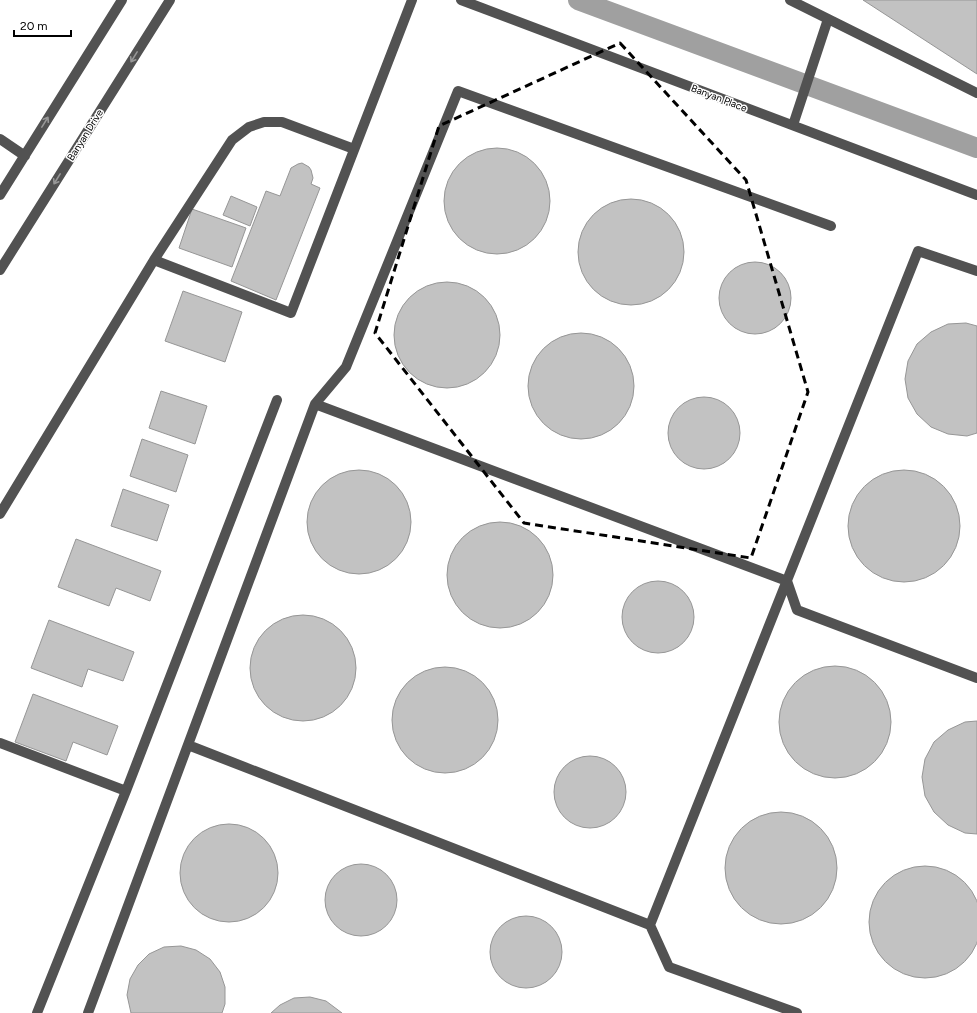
<svg xmlns="http://www.w3.org/2000/svg" width="977" height="1013" font-family="Figtree,sans-serif">
  <style>
    .lines { fill: none; stroke-linecap: round; stroke-linejoin: round }
    .canal { stroke: #a0a0a0; stroke-width: 20 }
    .building { fill: #c2c2c2; stroke: #969696 }
    .minor { stroke: #525252; stroke-width: 10 }
    .oneway { stroke: #979797 }
    .marked { fill: none; stroke: #000; stroke-width: 3; stroke-dasharray: 8 5; stroke-linejoin: round }
    .labels { text-anchor: middle; dominant-baseline: central; stroke-width: 3; stroke-linejoin: round; paint-order: stroke }
    .street-label { font-size: 10px; fill: #000; stroke: #fff }
  </style>
  <rect width="100%" height="100%" fill="#fff"/>
  <g class="lines">
    <path class="canal" d="M578,0L977,148"/>
  </g>
  <path class="building" d="M863,0H977V74Z
    M444 201a53 53 0 1 1 106 0a53 53 0 1 1-106 0Z
    M302,163L309,167L311,170L313,178L311,184L320,188L276,300L231,281L266,191L280,196L291,168L298,164Z
    M231,196L257,207L250,226L223,215Z
    M578 252a53 53 0 1 1 106 0a53 53 0 1 1-106 0Z
    M192,209L246,228L232,267L179,248Z
    M719 298a36 36 0 1 1 72 0a36 36 0 1 1-72 0Z
    M394 335a53 53 0 1 1 106 0a53 53 0 1 1-106 0Z
    M183,291L242,312L225,362L165,341Z
    M966,323L977,326V433L967,436L948,434L931,427L917,414L908,398L905,379L908,361L917,344L931,332L948,324Z
    M528 386a53 53 0 1 1 106 0a53 53 0 1 1-106 0Z
    M161,391L207,406L195,444L149,428Z
    M668 433a36 36 0 1 1 72 0a36 36 0 1 1-72 0Z
    M142,439L188,455L176,492L130,476Z
    M307 522a52 52 0 1 1 104 0a52 52 0 1 1-104 0Z
    M848 526a56 56 0 1 1 112 0a56 56 0 1 1-112 0Z
    M123,489L169,505L157,541L111,526Z
    M447 575a53 53 0 1 1 106 0a53 53 0 1 1-106 0Z
    M76,539L161,571L150,601L116,588L109,606L58,587Z
    M622 617a36 36 0 1 1 72 0a36 36 0 1 1-72 0Z
    M250 668a53 53 0 1 1 106 0a53 53 0 1 1-106 0Z
    M49,620L134,652L123,681L88,669L82,687L31,668Z
    M779 722a56 56 0 1 1 112 0a56 56 0 1 1-112 0Z
    M392 720a53 53 0 1 1 106 0a53 53 0 1 1-106 0Z
    M33,694L118,726L107,755L73,742L66,761L15,742Z
    M977,721V834L965,833L948,825L934,812L925,796L922,777L925,759L934,742L948,730L965,722Z
    M554 792a36 36 0 1 1 72 0a36 36 0 1 1-72 0Z
    M725 868a56 56 0 1 1 112 0a56 56 0 1 1-112 0Z
    M180 873a49 49 0 1 1 98 0a49 49 0 1 1-98 0Z
    M325 900a36 36 0 1 1 72 0a36 36 0 1 1-72 0Z
    M869 922a56 56 0 1 1 112 0a56 56 0 1 1-112 0Z
    M490 952a36 36 0 1 1 72 0a36 36 0 1 1-72 0Z
    M181,946L196,950L210,959L220,972L225,987V1004L222,1013H131L127,995L130,979L138,965L149,954L164,947Z
    M310,997L326,1001L342,1013H271L280,1005L294,998Z"/>
  <g class="lines">
    <path class="minor" d="M461,0L977,195
      M790,0L977,93
      M793,125L828,19
      M0,139L25,156
      M0,195L122,0
      M154,260L291,313L412,0
      M0,270L170,0
      M315,404L787,581
      M0,514L154,260L232,140L249,127L264,122H282L354,149
      M787,581L797,610L977,678
      M0,743L126,791
      M188,745L650,925L669,967L797,1013
      M650,925L918,251L977,271
      M37,1013L126,791L277,400
      M88,1013L315,404L346,367L458,91L831,226"/>
  </g>
  <defs><path id="oneway-shaft" d="M-6 0H5M1.5-3L5.5 0L1.5 3" fill="none" stroke-width="1.6" stroke-linecap="round" stroke-linejoin="round"/></defs>
  <g class="oneway">
    <use href="#oneway-shaft" transform="translate(134 57) rotate(122)"/>
    <use href="#oneway-shaft" transform="translate(45 122) rotate(-58)"/>
    <use href="#oneway-shaft" transform="translate(57 179) rotate(122)"/>
  </g>
  <path class="marked" d="M620,43L746,180L808,392L751,558L524,523L375,333L439,126Z"/>
  <g class="labels">
    <g class="street-label">
      <text transform="translate(719 98) rotate(21)">Banyan Place</text>
      <text transform="translate(85 135) rotate(-58)">Banyan Drive</text>
    </g>
  </g>
  <path d="M14 30v6h57v-6" fill="none" stroke="#000000" stroke-width="2"/>
  <text x="20" y="30" font-size="12" fill="#000000" stroke="#ffffff" stroke-width="3" paint-order="stroke">20 m</text>
</svg>
